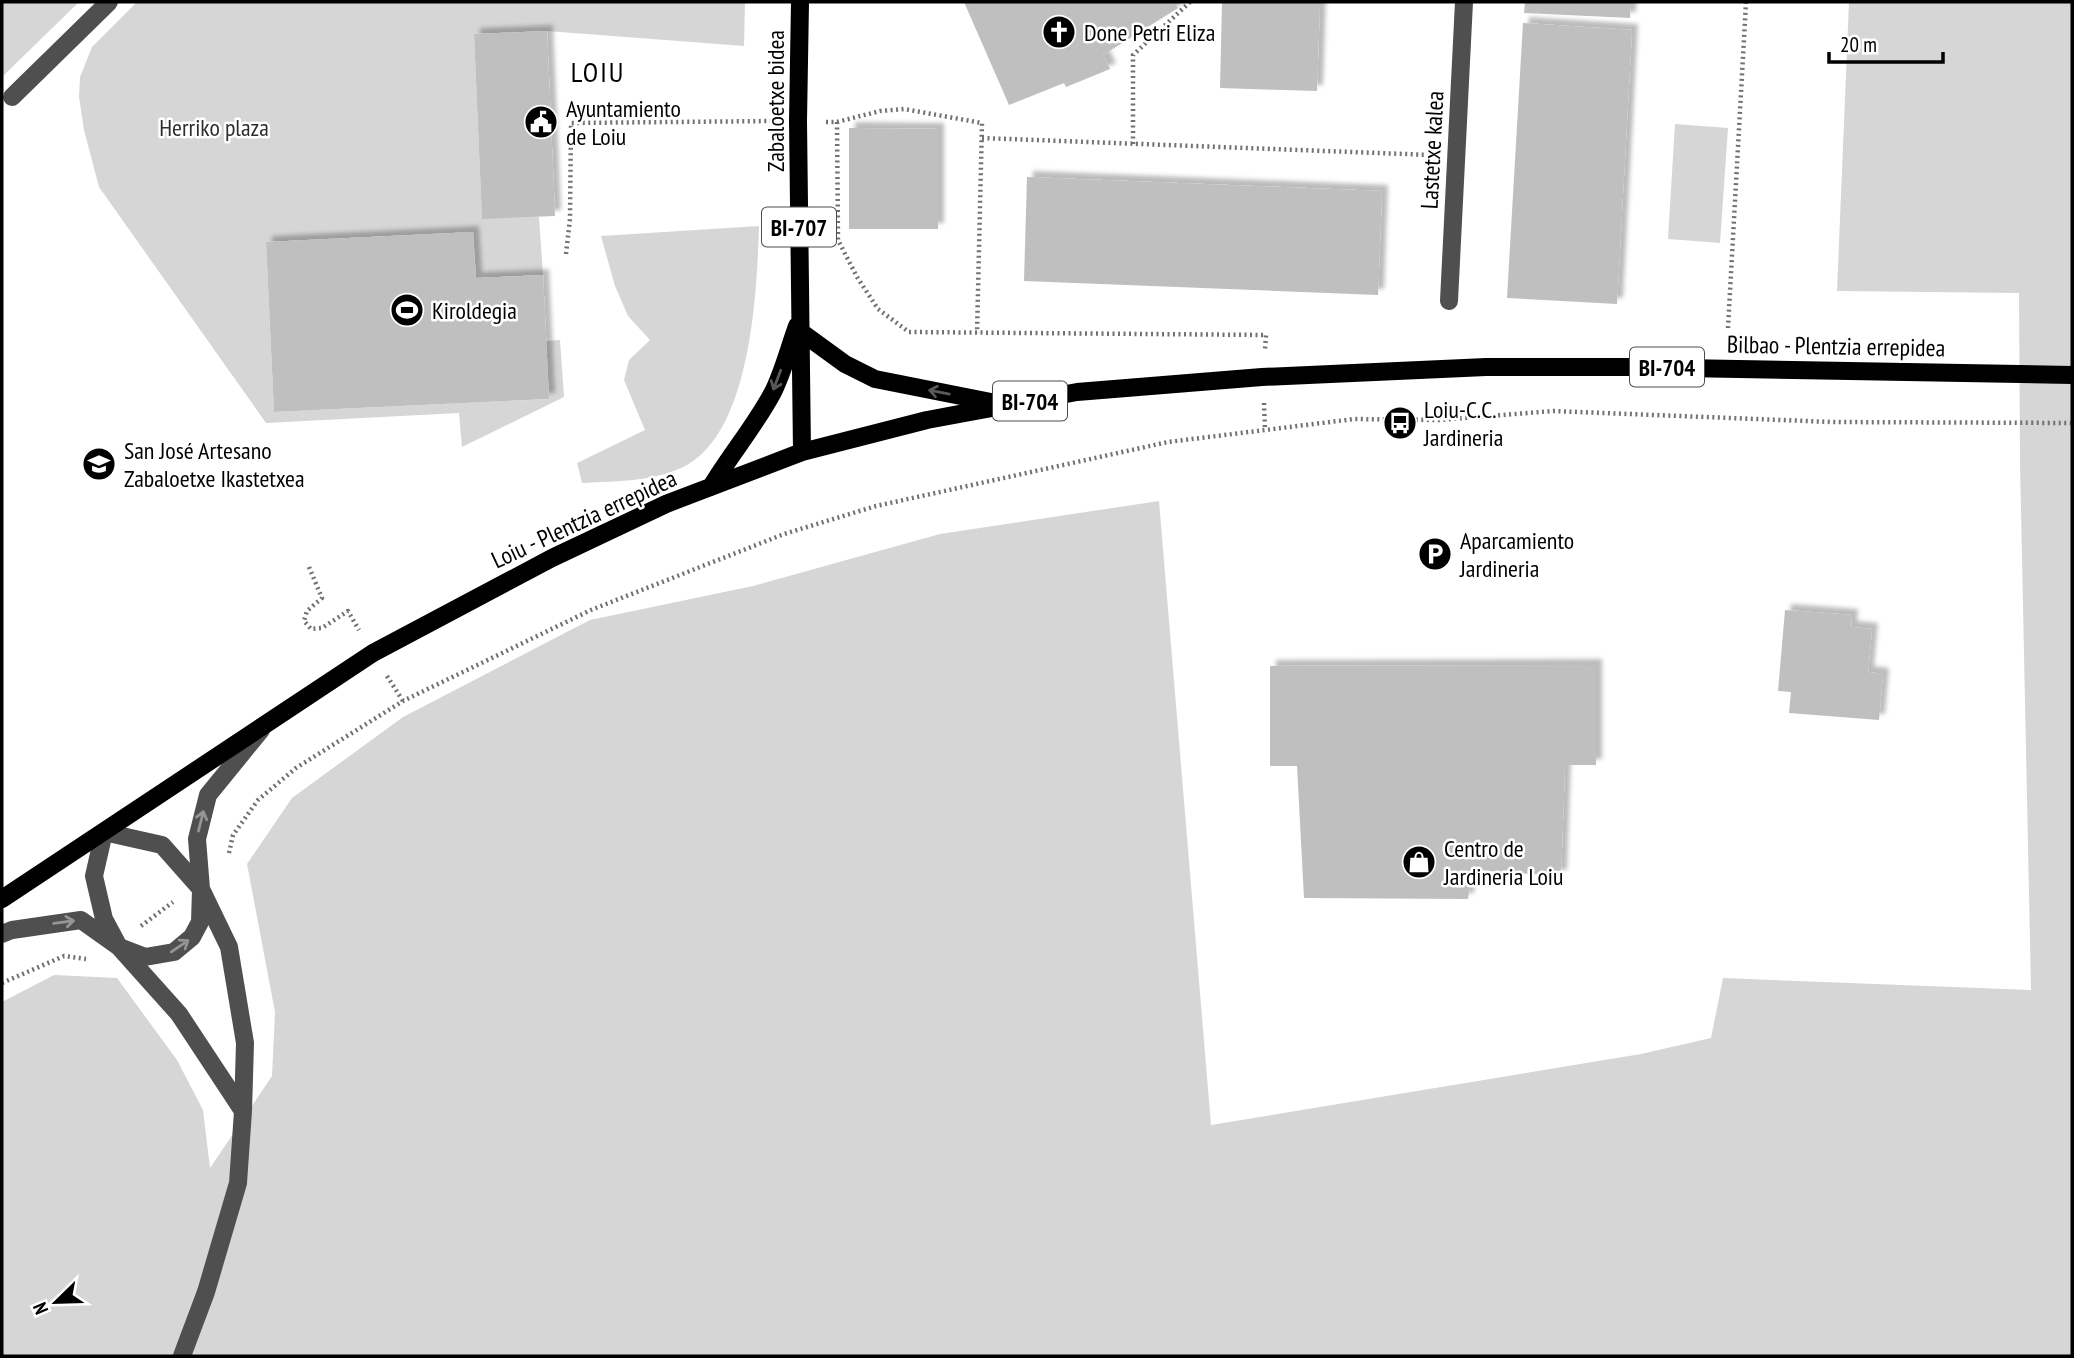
<svg xmlns="http://www.w3.org/2000/svg" width="2074" height="1358" font-family="'PT Sans Narrow',sans-serif">
  <style>
    .green { fill: #d6d6d6 }
    .building { fill: #bfbfbf; filter: url(#shadow) }
    .lines { fill: none; stroke-linecap: round; stroke-linejoin: round }
    .path { stroke: #717171; stroke-width: 4.5; stroke-dasharray: 2 3.5; stroke-linecap: butt }
    .minor { stroke: #4f4f4f; stroke-width: 18 }
    .major { stroke: #000; stroke-width: 18 }
    .oneway { stroke: #595959 }
    .oneway2 { stroke: #959595 }
    .labels { text-anchor: middle; dominant-baseline: central; stroke-width: 5; stroke-linejoin: round; paint-order: stroke }
    .shield { fill: #fff; stroke: #4c4c4c; stroke-width: 2 }
    .shield-label { font-size: 23px; font-weight: bold; fill: #000 }
    .poi-label { font-size: 24px; fill: #000; stroke: #fff; text-anchor: start }
    .street-label { font-size: 24px; fill: #000; stroke: #fff }
    .park-label { font-size: 24px; fill: #2d2d2d; stroke: #fff }
    .quarter-label { font-size: 28px; letter-spacing: 2px; fill: #000; stroke: #fff }
  </style>
  <defs>
    <filter id="shadow"><feDropShadow dx="6" dy="-6" stdDeviation="2" flood-color="#0004"/></filter>
  </defs>
  <rect width="100%" height="100%" fill="#fff"/>
  <path class="green" d="M2,2H79L2,77Z
    M137,2H745L744,46L547,31L474,34L482,218L539,217L543,275L476,278L473,232L266,242L274,412L549,399L546,341L560,340L564,397L462,447L459,413L266,423L99,187L84,130L79,97L80,77L92,47Z
    M1849,2H2072V1356H2V1002L54,975L117,978L177,1060L203,1110L210,1168L272,1076L275,1012L247,864L292,798L403,717L590,620L753,586L940,534L1159,501L1211,1125L1641,1054L1711,1038L1723,978L2031,990L2020,462L2019,293L1837,291Z
    M1675,124L1728,128L1720,243L1668,239Z
    M759,226C757,292 751,435 683,467C651,482 617,481 582,483L577,463L645,430L624,380L629,360L650,340L628,316L615,286L601,236Z"/>
  <path class="building" d="M964,2H1174L1178,8L1103,55L1110,69L1066,87L1064,83L1009,105Z
    M1222,2H1320L1317,91L1220,88Z
    M1525,2H1631L1630,18L1524,13Z
    M1523,23L1632,30L1617,304L1507,298Z
    M547,31L555,216L482,219L474,34Z
    M849,128L938,129V229H849Z
    M1027,177L1382,191L1378,295L1024,281Z
    M473,232L476,278L543,275L549,399L274,412L266,242Z
    M1785,610L1852,615L1851,627L1872,629L1868,672L1883,674L1879,720L1789,713L1791,692L1778,691Z
    M1596,665V765H1565L1561,876L1472,870L1468,899L1304,898L1297,766H1270V666Z"/>
  <g class="lines">
    <path class="path" d="M826,122H837L838,240L857,277L878,309L909,332L1266,335L1265,349
      M837,122L880,111L904,109L982,123L977,333
      M982,138L1431,155
      M1133,144V55L1190,2
      M566,254L570,219L571,123L772,121
      M1728,328L1746,2
      M1264,403L1265,430
      M309,567L322,598L307,611L304,621L311,629L322,628L348,611L359,630
      M387,676L403,701
      M229,853L233,835L258,800L296,768L403,701L591,610L784,534L876,506L1168,442L1354,419L1439,420L1553,411L1832,422L2072,423
      M141,926L173,902
      M2,983L64,956L86,959"/>
    <path class="minor" d="M12,97L109,2
      M1449,301L1464,2
      M104,832L162,845L201,889L229,947L245,1043L243,1111L179,1014L119,947L104,919L94,876Z
      M2,934L12,930L81,920L119,947L145,957L174,952L192,937L200,922L201,889L197,839L208,795L261,730
      M182,1356L206,1292L238,1183L243,1111"/>
    <path class="major" d="M800,2L798,121L802,452
      M801,332L845,364L875,379L996,403
      M711,487C730,455 755,426 773,392C783,372 789,348 797,326
      M2,899L373,653L552,558L666,504L802,452L927,420L1077,392L1262,377L1486,367H1627L2072,375"/>
  </g>
  <defs><path id="oneway-shaft" d="M-6 0H5M1.5-3L5.5 0L1.5 3" fill="none" stroke-width="1.6" stroke-linecap="round" stroke-linejoin="round" transform="scale(1.75)"/></defs>
  <g class="oneway">
    <use href="#oneway-shaft" transform="translate(777 380) rotate(111)"/>
    <use href="#oneway-shaft" transform="translate(939 392) rotate(-169)"/>
  </g>
  <g class="oneway2">
    <use href="#oneway-shaft" transform="translate(201 821) rotate(-76)"/>
    <use href="#oneway-shaft" transform="translate(64 922) rotate(-8)"/>
    <use href="#oneway-shaft" transform="translate(180 946) rotate(-34)"/>
  </g>
  <defs>
    <symbol id="church-disc" viewBox="-11 -11 22 22"><circle r="9.5" fill="#000" stroke="#fff"/><path d="M-1.2-6h2.4v3.5h3.3v2.4h-3.3V6h-2.4V-.1h-3.3v-2.4h3.3Z" fill="#fff"/></symbol>
    <symbol id="civic-disc" viewBox="-11 -11 22 22"><circle r="9.5" fill="#000" stroke="#fff"/><path d="M-.6-6.5H3V-4.5H.6V-3L4-1V1h2V6H-6V1h2V-1L-.6-3ZM-1.2 2.5V6h2.4V2.5Z" fill="#fff"/></symbol>
    <symbol id="stadium-disc" viewBox="-11 -11 22 22"><circle r="9.5" fill="#000" stroke="#fff"/><path d="M0-5a6.5 5 0 1 0 0 10a6.5 5 0 1 0 0-10ZM-3.5-1.8h7v3.6h-7Z" fill="#fff"/></symbol>
    <symbol id="bus-disc" viewBox="-11 -11 22 22"><circle r="9.5" fill="#000" stroke="#fff"/><path d="M-5-6H5V4H4V6H2V4H-2V6H-4V4H-5ZM-3.5-4V0h7V-4ZM-3.5 1.2v1.5H-2V1.2ZM2 1.2v1.5H3.5V1.2Z" fill="#fff"/></symbol>
    <symbol id="school-disc" viewBox="-11 -11 22 22"><circle r="9.5" fill="#000" stroke="#fff"/><path d="M0-5L7-2L0 1L-7-2ZM-4 1L0 2.5L4 1V4Q0 6-4 4Z" fill="#fff"/></symbol>
    <symbol id="parking-disc" viewBox="-11 -11 22 22"><circle r="9.5" fill="#000" stroke="#fff"/><path d="M-3.5-5.5H1a3.5 3.5 0 0 1 0 7H-1V5.5H-3.5ZM-1-3.4V-.6H.8a1.4 1.4 0 0 0 0-2.8Z" fill="#fff"/></symbol>
    <symbol id="shop-disc" viewBox="-11 -11 22 22"><circle r="9.5" fill="#000" stroke="#fff"/><path d="M-5-2.5h2.3a2.7 3.5 0 0 1 5.4 0H5L5.5 6h-11ZM-1.5-2.5h3a1.5 2.3 0 0 0-3 0Z" fill="#fff"/></symbol>
  </defs>
  <g fill-rule="evenodd">
    <use href="#church-disc" x="1040" y="13" width="38" height="38"/>
    <use href="#civic-disc" x="522" y="103" width="38" height="38"/>
    <use href="#stadium-disc" x="388" y="291" width="38" height="38"/>
    <use href="#bus-disc" x="1381" y="404" width="38" height="38"/>
    <use href="#school-disc" x="80" y="445" width="38" height="38"/>
    <use href="#parking-disc" x="1416" y="535" width="38" height="38"/>
    <use href="#shop-disc" x="1400" y="843" width="38" height="38"/>
  </g>
  <g class="labels">
    <g class="shield">
      <rect x="762" y="207.5" width="74" height="39" rx="5"/>
      <rect x="1630" y="347.5" width="74" height="39" rx="5"/>
      <rect x="993" y="381.5" width="74" height="39" rx="5"/>
    </g>
    <g class="shield-label">
      <text x="799" y="227">BI-707</text>
      <text x="1667" y="367">BI-704</text>
      <text x="1030" y="401">BI-704</text>
    </g>
    <g class="poi-label">
      <text x="1084" y="32">Done Petri Eliza</text>
      <text x="566" y="108">Ayuntamiento<tspan x="566" dy="28">de Loiu</tspan></text>
      <text x="432" y="310">Kiroldegia</text>
      <text x="1424" y="409">Loiu-C.C.<tspan x="1424" dy="28">Jardineria</tspan></text>
      <text x="124" y="450">San José Artesano<tspan x="124" dy="28">Zabaloetxe Ikastetxea</tspan></text>
      <text x="1460" y="540">Aparcamiento<tspan x="1460" dy="28">Jardineria</tspan></text>
      <text x="1444" y="848">Centro de<tspan x="1444" dy="28">Jardineria Loiu</tspan></text>
    </g>
    <g class="street-label">
      <text transform="translate(775 101) rotate(-90)">Zabaloetxe bidea</text>
      <text transform="translate(1432 150) rotate(-87)">Lastetxe kalea</text>
      <text transform="translate(1836 346) rotate(1)">Bilbao - Plentzia errepidea</text>
      <text transform="translate(584 519) rotate(-25)">Loiu - Plentzia errepidea</text>
    </g>
    <g class="park-label">
      <text x="214" y="127">Herriko plaza</text>
    </g>
    <g class="quarter-label">
      <text x="598" y="71">LOIU</text>
    </g>
  </g>
  <rect width="2074" height="1358" fill="none" stroke="#000000" stroke-width="7"/>
  <g transform="translate(56 1302) rotate(247)" stroke="#ffffff" stroke-width="5" paint-order="stroke">
  <path d="M0-5L12 26L0 18L-12 26Z" fill="#000000"/>
  <text y="-10" font-size="19" font-weight="bold" text-anchor="middle" fill="#000000">N</text>
  </g>
  <path d="M1829 52v10h114v-10" fill="none" stroke="#000000" stroke-width="3.5"/>
  <text x="1840" y="52" font-size="21" fill="#000000" stroke="#ffffff" stroke-width="5" paint-order="stroke">20 m</text>
</svg>
